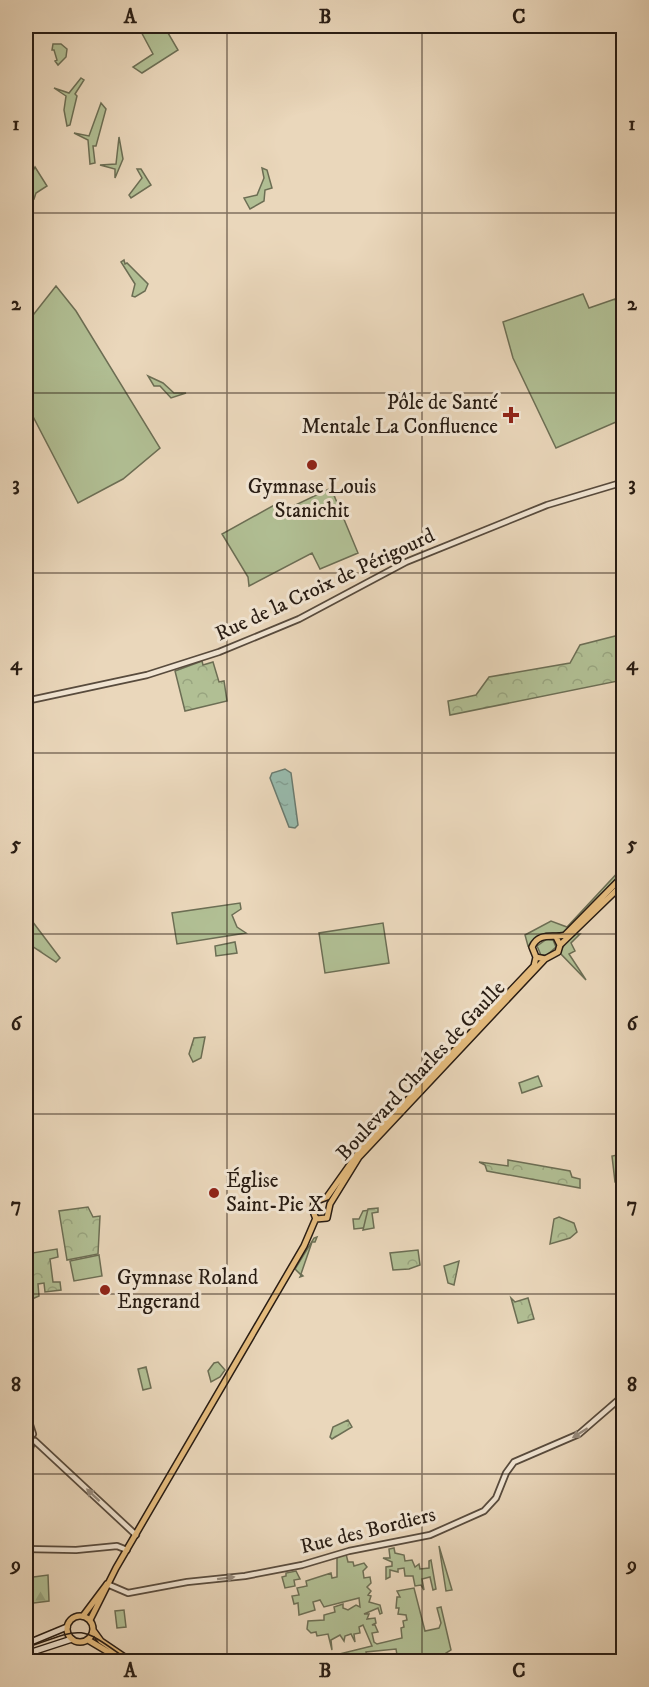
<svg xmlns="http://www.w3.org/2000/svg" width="649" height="1687" font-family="'IM FELL DW Pica',serif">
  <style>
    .green { fill: #b1bf94; stroke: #6c6e54; stroke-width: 1.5 }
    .forest { fill: url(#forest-firs); stroke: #6c6e54; stroke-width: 1.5 }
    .park { fill: url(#park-crowns); stroke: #6c6e54; stroke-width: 1.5 }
    .water { fill: url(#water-ripples); stroke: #6b7b6f; stroke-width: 1.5 }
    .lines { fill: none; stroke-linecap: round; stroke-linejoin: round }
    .tertiary-casing { stroke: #584b3d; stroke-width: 8 }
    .secondary-casing { stroke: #281c13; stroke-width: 8 }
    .primary-casing { stroke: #281c13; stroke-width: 8 }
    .tertiary { stroke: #f1e5d3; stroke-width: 4.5 }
    .secondary { stroke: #f1e5d3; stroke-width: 5 }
    .primary { stroke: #e5bc7e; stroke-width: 5 }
    .tram { stroke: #281c13; stroke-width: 1.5 }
    .oneway { fill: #978b7d }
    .grid { fill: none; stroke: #281c13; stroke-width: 1.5; stroke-opacity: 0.55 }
    .poi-dot { fill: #8f2418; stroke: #f1e5d3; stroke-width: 2 }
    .labels { text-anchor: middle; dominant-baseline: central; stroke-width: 6; stroke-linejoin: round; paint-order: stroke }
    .poi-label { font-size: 21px; fill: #281c13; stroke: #f1e5d3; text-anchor: start }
    .street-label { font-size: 21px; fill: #281c13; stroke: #f1e5d3 }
    .neatline { fill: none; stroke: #281c13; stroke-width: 2 }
    .grid-label { font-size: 20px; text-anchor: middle; font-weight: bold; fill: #281c13 }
  </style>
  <defs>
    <pattern id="forest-firs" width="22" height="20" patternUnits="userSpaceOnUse" patternTransform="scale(1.5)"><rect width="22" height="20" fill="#b1bf94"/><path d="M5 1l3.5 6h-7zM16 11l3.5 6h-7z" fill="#98a47f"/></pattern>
    <pattern id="park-crowns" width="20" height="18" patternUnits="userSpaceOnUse" patternTransform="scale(1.5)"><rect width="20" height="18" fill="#b1bf94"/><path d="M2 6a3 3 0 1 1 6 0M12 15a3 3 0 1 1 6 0" fill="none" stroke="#98a47f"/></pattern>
    <pattern id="water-ripples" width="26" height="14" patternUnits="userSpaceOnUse" patternTransform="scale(1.5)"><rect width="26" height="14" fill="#98baac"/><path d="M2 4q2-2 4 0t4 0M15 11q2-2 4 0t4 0" fill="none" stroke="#839f93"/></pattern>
  </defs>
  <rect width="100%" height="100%" fill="#ead7bb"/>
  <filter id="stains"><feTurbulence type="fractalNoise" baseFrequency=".00333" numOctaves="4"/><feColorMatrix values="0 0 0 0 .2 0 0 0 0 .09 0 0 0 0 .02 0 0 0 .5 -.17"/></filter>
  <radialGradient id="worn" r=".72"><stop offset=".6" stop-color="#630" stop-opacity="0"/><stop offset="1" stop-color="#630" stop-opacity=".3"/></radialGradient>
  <path class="green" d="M138,26H164L178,50L142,73L133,67L153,54Z
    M53,44H61L67,49L66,57L58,65L55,61L57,60L54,50H52Z
    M81,78L84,80L75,94L77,96L70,125L67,126L64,110L66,96L54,88L69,93Z
    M101,103L106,109L96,146H93L95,163L90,164L88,140L74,133L89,136Z
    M119,137L123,159L115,178V169L100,165L116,164Z
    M35,167L47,186L36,193L34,199L29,197L28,181Z
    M262,168L267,170L272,188L265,190L264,201L250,209L244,198L257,195L264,178Z
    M137,169H141L151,185L131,198L129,195L142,178Z
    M124,260L125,264L127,263L148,284L145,291L135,297L132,296L135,284L121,262Z
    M56,286L76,311L160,448L123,479L78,503L26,403V324Z
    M583,294L589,308L615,299L623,324V419L556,448L513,358L503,322Z
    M148,376L163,383L174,393H186L171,398L160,386H154Z
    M331,488L358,553L320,569L312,553L249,586L248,577L222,534L278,503L283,511Z
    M623,867V873L564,933H546L528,946L525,935L551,921L567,927Z
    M240,903L241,909L232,915L237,927L246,933L177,944L172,913Z
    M383,923L389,963L325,973L319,933Z
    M576,934H580L571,943L575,951L569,954L586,980L560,953L565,943Z
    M547,939L553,940L556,947L547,955H541L537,946Z
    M235,942L237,953L216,956L215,946Z
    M538,1076L542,1086L522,1093L519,1083Z
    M370,1210L372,1227L354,1229L353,1219H359L363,1211Z
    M317,1237L315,1242H312L301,1274L303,1276L300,1277L301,1275L295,1269L314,1238Z
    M99,1255L102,1276L74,1281L70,1261Z
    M218,1362L225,1370L220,1377L211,1382L208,1371L214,1363Z
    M439,1546L452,1590L446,1591Z
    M394,1548L395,1553L404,1555L405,1561L412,1560L415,1567L419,1564L420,1569L429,1568V1561L431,1560L436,1589L433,1590L430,1577L422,1579L424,1590L421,1585L415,1586L413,1576H405L404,1568L398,1569V1572L390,1570V1577L386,1579V1567L392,1566V1562L383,1558H390L389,1549Z
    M346,1554L348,1562H353L354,1566L364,1563L367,1567L363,1571L364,1578L370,1577L371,1583L367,1587L371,1591L368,1595L371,1596L369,1602L380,1605L382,1613L380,1614L378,1608L364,1614H369L367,1619L375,1618L376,1623L372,1625H375L378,1632L372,1633L374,1642L377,1644L402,1638L401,1628L404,1627L403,1621L407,1620L406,1615L398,1614L399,1608H396L397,1597H400L397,1591L414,1588L425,1631L439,1628L441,1623L437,1608L441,1607L451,1650L440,1657H429V1661H398L396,1649L366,1652L368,1661L352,1659L351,1655L342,1656L343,1661H311L372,1646L363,1625L359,1627L360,1633L354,1634L355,1642L351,1634L345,1636L344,1641L340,1635L331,1640L332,1650L328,1634L317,1636L316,1632L311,1633L307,1629L308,1621L324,1620V1615L335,1612L334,1607L343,1604V1608L348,1610L356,1605L360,1607L359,1598L324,1607L320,1600L313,1602L315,1610L299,1615L298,1603L294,1604L292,1596L299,1595L297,1588L307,1586L306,1581L331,1573L332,1578L337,1577V1557Z
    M296,1571L300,1579L294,1580L295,1586L285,1588L282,1577L286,1576V1573Z
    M124,1610L126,1627L117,1628L115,1611Z"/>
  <path class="forest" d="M205,1037L201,1058L193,1062L189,1054L194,1038Z
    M378,1208V1212L372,1213L374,1228L363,1230L368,1209Z
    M48,1575L49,1601L26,1604V1578Z"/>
  <path class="park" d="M623,634V680L450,715L448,701L476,695L489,677L570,663L580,645Z
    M202,661L203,665L213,662L219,682L224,681L227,701L185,711L175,671Z
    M26,913L60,958L56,962L26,942Z
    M623,1154V1181L615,1182L612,1156Z
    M508,1160L570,1171L572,1177L580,1179V1188L487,1171L485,1165L479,1162L508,1166Z
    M88,1207L93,1217L100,1216L98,1254L67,1260L59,1211Z
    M559,1217L574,1223L577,1232L570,1238L550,1244L554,1219Z
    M57,1249L58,1257L50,1259L53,1282H60L61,1290L45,1292L44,1283L38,1284L39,1296L30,1300L26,1269L33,1260L32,1253Z
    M418,1250L420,1265L409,1269L393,1270L390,1253Z
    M459,1261L454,1285L448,1283L444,1266Z
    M511,1298L515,1302L528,1298L534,1319L518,1323Z
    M146,1367L151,1388L143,1390L138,1369Z
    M348,1420L352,1427L332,1439L330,1437L333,1427Z"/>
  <path class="water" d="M285,769L291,773L298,825L295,828L289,827L270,778L272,773Z"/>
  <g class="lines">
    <defs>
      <path id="tertiary" d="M26,701L147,675L219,652L299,619L406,562L547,505L624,482
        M26,1412L33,1434
        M35,1441L136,1535
        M26,1461L32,1442
        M26,1549L76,1550L117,1546L127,1550
        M107,1584L128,1593L187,1582L245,1576L302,1565L349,1551L430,1535L484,1511L496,1498L506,1473L514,1462L579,1434L624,1395"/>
      <path id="secondary" d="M26,1644L67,1627
        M26,1654L72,1639"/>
      <path id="primary" d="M556,937L560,945L558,952L545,959L536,957L532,947C539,931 553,939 565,935L624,875
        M560,945L624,883
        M536,957L534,966L361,1149L327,1197L314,1202L313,1211L316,1219L327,1218L330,1204L359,1157L545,959
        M67 1629a13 13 0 1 1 26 0a13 13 0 1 1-26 0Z
        M83,1616L107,1584
        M90,1620L116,1568L304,1246L316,1218
        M93,1630L101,1641L132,1662
        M88,1640L125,1662"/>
    </defs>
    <use href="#tertiary" class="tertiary-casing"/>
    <use href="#secondary" class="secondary-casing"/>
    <use href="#primary" class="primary-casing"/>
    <use href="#tertiary" class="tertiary"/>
    <use href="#secondary" class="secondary"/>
    <use href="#primary" class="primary"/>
    <path class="tram" d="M26,1648C87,1626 78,1625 131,1662"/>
  </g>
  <defs><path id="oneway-solid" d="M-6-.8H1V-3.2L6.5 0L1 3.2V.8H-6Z" transform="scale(1.5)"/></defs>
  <g class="oneway">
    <use href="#oneway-solid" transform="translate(580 1433) rotate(148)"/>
    <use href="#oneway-solid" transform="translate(93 1495) rotate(-137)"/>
    <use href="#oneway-solid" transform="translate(226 1578) rotate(-7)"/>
  </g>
  <path class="grid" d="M227,26V1662M422,26V1662M26,213H624M26,393H624M26,573H624M26,753H624M26,934H624M26,1114H624M26,1294H624M26,1474H624"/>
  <g class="poi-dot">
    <path d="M508 406h6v6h6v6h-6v6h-6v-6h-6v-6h6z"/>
    <circle cx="312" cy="465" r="6"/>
    <circle cx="214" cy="1193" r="6"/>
    <circle cx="105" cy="1290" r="6"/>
  </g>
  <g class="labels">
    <g class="poi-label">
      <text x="498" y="403" text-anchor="end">Pôle de Santé<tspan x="498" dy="24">Mentale La Confluence</tspan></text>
      <text x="312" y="487" text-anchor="middle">Gymnase Louis<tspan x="312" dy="24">Stanichit</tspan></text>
      <text x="226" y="1181">Église<tspan x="226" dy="24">Saint-Pie X</tspan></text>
      <text x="117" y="1278">Gymnase Roland<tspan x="117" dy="24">Engerand</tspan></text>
    </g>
    <g class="street-label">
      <text transform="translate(325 585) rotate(-25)">Rue de la Croix de Périgourd</text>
      <text transform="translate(421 1071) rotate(-47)">Boulevard Charles de Gaulle</text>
      <text transform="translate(368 1531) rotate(-14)">Rue des Bordiers</text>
    </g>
  </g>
  <rect width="649" height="1687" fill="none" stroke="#ead7bb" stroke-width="66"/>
  <rect x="33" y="33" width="583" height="1621" class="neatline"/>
  <g class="grid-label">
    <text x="130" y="23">A</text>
    <text x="325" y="23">B</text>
    <text x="519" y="23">C</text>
    <text x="16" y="130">1</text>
    <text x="632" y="130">1</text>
    <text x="16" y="310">2</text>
    <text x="632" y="310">2</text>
    <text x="16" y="490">3</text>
    <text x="632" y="490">3</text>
    <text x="16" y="670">4</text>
    <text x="632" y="670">4</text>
    <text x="16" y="850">5</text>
    <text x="632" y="850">5</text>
    <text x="16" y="1030">6</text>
    <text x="632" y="1030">6</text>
    <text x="16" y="1211">7</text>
    <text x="632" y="1211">7</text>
    <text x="16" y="1391">8</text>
    <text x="632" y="1391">8</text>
    <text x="16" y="1571">9</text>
    <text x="632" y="1571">9</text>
    <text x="130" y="1677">A</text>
    <text x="325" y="1677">B</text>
    <text x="519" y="1677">C</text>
  </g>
  <rect width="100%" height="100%" filter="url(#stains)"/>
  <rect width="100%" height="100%" fill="url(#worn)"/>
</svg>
